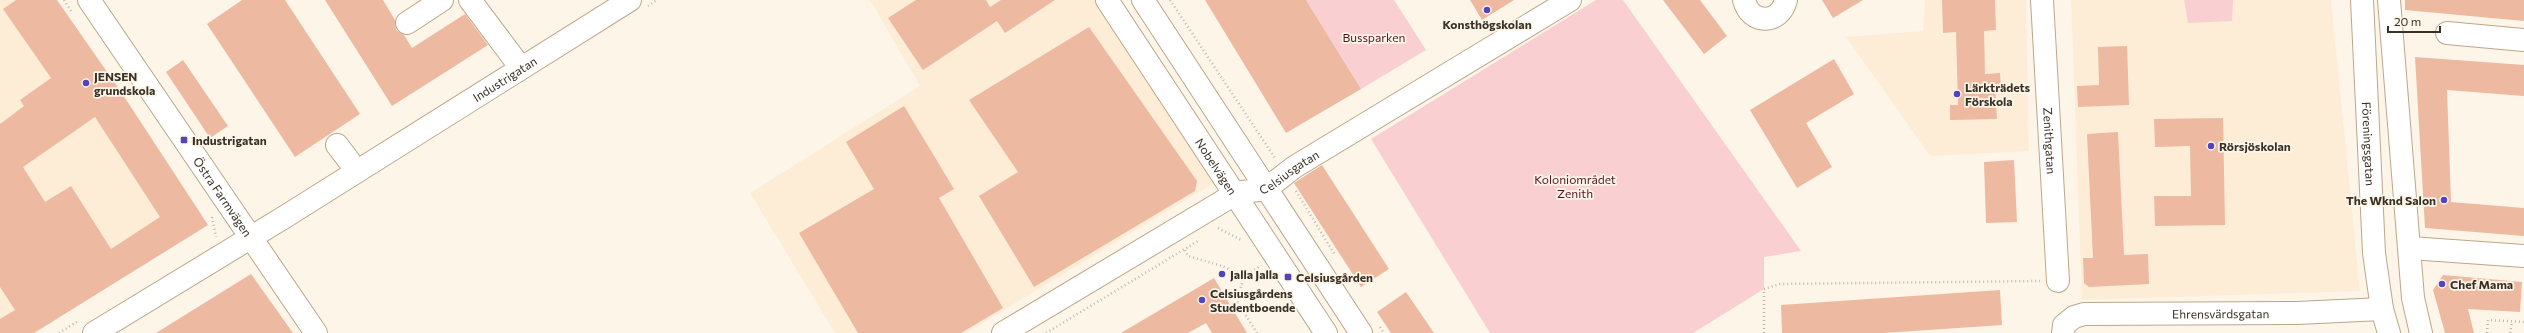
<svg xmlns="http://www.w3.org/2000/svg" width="2524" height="333" font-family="Commissioner,sans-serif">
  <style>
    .built { fill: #fdedd7 }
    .green { fill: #f9cfd1 }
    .building { fill: #edb9a1; fill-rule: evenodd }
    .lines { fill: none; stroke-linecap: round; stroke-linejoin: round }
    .minor-casing { stroke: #bba78a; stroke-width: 24 }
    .major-casing { stroke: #bba78a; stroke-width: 24 }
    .path { stroke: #c1b8ac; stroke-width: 2.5; stroke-dasharray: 1 3; stroke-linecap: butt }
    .minor { stroke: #fff; stroke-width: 22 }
    .major { stroke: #fff; stroke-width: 22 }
    .poi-dot { fill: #5144bc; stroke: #fef5e9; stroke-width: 1.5 }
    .labels { text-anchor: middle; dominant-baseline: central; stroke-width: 3.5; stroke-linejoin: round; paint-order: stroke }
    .poi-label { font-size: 12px; font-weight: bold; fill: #393125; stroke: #fef5e9; text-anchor: start }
    .park-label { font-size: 12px; fill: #55121e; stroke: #fef5e9 }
    .street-label { font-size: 12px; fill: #393125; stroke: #fef5e9 }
  </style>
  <rect width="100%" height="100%" fill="#fef5e9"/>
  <path class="built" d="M0,0H57L124,96L204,218L201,229L34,333H0Z
    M870,0H1097L1217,181L966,333H835L750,193L920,86Z
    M1925,0H2026L2029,151L1930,156L1846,37L1923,31Z
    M2071,0H2331L2360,291L2082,300Z"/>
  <path class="green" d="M1306,0H1394L1426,50L1361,89Z
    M1596,0H1623L1801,251L1764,257V289L1693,333H1490L1371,139Z
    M2184,0H2233L2232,21L2188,23Z"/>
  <path class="building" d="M16,0H57L121,92L208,225L34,333H0V319L15,310L0,287V124L24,106L20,100L51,78L3,9ZM95,117L160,217L111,249L71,186L45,202L23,167Z
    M242,0H285L360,114L295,157L207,24Z
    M325,0H383L395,20L396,30L404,35L412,48L465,14L488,45L392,106Z
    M916,0H986L990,7L1001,0H1055L1005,33L997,21L923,70L888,18Z
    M1205,0H1306L1361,89L1286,133Z
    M1470,0H1514L1482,20Z
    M1663,0H1700L1727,36L1704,54Z
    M1822,0H1863L1833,18Z
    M1942,0H1995L1996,30L1984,31L1985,74L2000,73L2001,87H1995L1997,119L1950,120V105H1958L1956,32L1943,33Z
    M2405,0H2524V21L2405,10Z
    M1089,27L1197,181L1195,191L1034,287L979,196L1018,172L969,100Z
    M2127,46L2129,105L2078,107L2077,86L2099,85L2098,47Z
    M2415,57L2524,65V96L2447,90L2451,202L2524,208V236L2425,228Z
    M1834,59L1854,94L1806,123L1832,167L1797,188L1750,110Z
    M183,60L228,126L210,138L166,72Z
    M904,106L954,189L939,198L1003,308L961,333H858L799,233L874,189L846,142Z
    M2223,118L2225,225L2155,226L2154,196H2191L2190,146L2155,147L2154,119Z
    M2118,132L2124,255L2148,254L2149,284L2089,287L2084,283L2083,258H2093L2087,134Z
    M2014,160L2017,222L1986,223L1984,162Z
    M1322,165L1389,269L1361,287L1294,183Z
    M251,274L293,333H156L222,292Z
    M2443,275L2522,282L2520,312L2468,309L2474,333H2445L2433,290Z
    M1214,278L1247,333H1212L1206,323L1188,333H1121Z
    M2000,290L2002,325L1884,333H1782L1781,305Z
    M1406,292L1434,333H1391L1377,312Z"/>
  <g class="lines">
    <defs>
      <g id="minor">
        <path id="s1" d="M89,0L316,333"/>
        <path d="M470,0L521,68"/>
        <path d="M1744,0C1750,25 1780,25 1786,0"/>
        <path id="s2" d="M2042,0L2058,281"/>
        <path id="s3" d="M2362,0L2374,253L2382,309L2389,333"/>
        <path d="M2389,0L2413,298L2421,333"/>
        <path d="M407,23L442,0"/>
        <path d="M2447,33L2524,40"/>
        <path d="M337,145L350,162"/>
        <path d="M2410,248L2524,256"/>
        <path id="s4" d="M94,333L283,218L630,0"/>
        <path id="s5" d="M1003,333L1235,194C1243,190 1250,192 1259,190C1272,187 1285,173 1296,166L1570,0"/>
        <path id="s6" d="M2063,333L2064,325L2074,317L2084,314L2297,313L2382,309"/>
      </g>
      <g id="major">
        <path id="s7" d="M1107,0L1326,333"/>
        <path d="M1143,0L1361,333"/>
      </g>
    </defs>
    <use href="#minor" class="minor-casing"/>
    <use href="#major" class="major-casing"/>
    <path class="path" d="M64,0L71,11
      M1170,0L1275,158
      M648,6L657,0
      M1296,191L1335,255
      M212,217L216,237
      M1218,228L1241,240
      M1185,250L1188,256L1222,266L1245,276
      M1380,327L1384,333
      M59,333L78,321
      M1046,333L1198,241
      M1257,333L1236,300L1245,276L1260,266
      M1764,333V289L1780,284L2040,281
      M2487,333L2488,320L2524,322
      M2510,333L2512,322"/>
    <use href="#minor" class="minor"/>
    <use href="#major" class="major"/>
  </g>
  <g class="poi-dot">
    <circle cx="1487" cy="10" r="4"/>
    <circle cx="86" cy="83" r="4"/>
    <circle cx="1957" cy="94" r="4"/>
    <rect x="180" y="136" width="8" height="8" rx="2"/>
    <circle cx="2211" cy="146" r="4"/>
    <circle cx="2444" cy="200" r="4"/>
    <circle cx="1222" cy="274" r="4"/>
    <rect x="1284" y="273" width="8" height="8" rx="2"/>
    <circle cx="2442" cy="284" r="4"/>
    <circle cx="1202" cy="300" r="4"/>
  </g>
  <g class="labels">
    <g class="poi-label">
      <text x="1487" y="24" text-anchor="middle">Konsthögskolan</text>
      <text x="94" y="76">JENSEN<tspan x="94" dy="14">grundskola</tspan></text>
      <text x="1965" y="87">Lärkträdets<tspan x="1965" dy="14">Förskola</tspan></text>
      <text x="192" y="140">Industrigatan</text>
      <text x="2219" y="146">Rörsjöskolan</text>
      <text x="2436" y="200" text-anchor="end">The Wknd Salon</text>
      <text x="1230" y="274">Jalla Jalla</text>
      <text x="1296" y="277">Celsiusgården</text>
      <text x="2450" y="284">Chef Mama</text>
      <text x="1210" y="293">Celsiusgårdens<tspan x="1210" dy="14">Studentboende</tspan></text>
    </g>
    <g class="park-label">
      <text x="1374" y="37">Bussparken</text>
      <text x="1575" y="179">Koloniområdet<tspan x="1575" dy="14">Zenith</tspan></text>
    </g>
    <g class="street-label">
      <text stroke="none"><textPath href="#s4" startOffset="483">Industrigatan</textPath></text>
      <text stroke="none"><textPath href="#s2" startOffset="141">Zenithgatan</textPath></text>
      <text stroke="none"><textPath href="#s3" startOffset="144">Föreningsgatan</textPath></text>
      <text stroke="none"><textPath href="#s7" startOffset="199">Nobelvägen</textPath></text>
      <text stroke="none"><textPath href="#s5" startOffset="330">Celsiusgatan</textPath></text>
      <text stroke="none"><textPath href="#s1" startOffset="238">Östra Farmvägen</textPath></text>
      <text stroke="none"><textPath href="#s6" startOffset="168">Ehrensvärdsgatan</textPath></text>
    </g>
  </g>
  <path d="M2388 26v6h52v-6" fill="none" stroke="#393125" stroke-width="2"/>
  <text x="2394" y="26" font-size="12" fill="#393125" stroke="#fef5e9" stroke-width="3" paint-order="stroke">20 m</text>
</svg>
